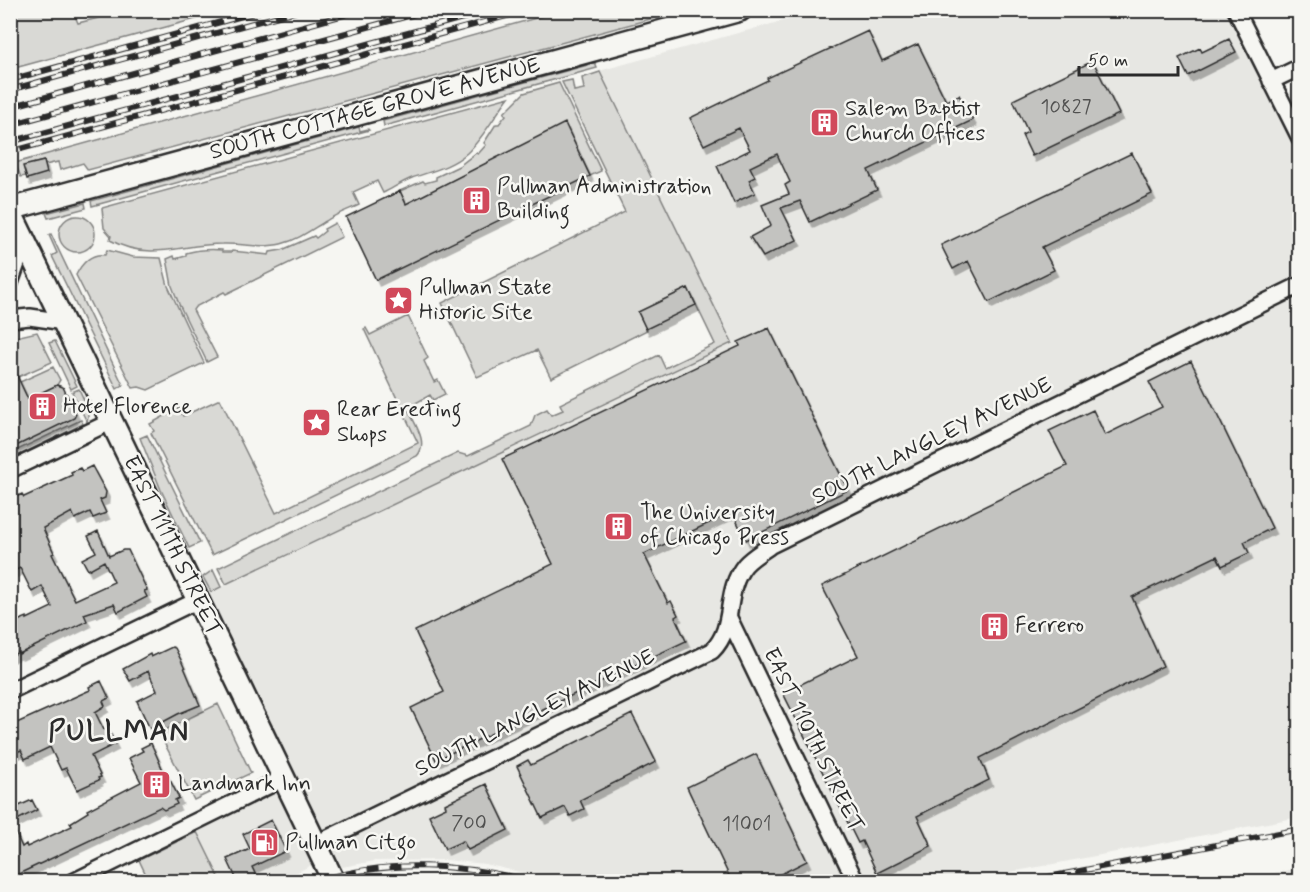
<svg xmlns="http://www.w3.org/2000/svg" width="1310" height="892" font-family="Mynerve,sans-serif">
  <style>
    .built { fill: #e7e7e3 }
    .green { fill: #d9d9d5; stroke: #828280; stroke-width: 1.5 }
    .building { fill: #c3c3c0; stroke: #2b2b2b; stroke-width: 1.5; filter: url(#shadow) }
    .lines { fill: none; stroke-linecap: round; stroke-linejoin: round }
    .street-casing { stroke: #2b2b2b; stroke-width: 20 }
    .secondary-casing { stroke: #2b2b2b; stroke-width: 26 }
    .street { stroke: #f6f6f2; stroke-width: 15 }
    .secondary { stroke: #f6f6f2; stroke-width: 21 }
    .rail-casing { stroke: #2b2b2b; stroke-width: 6 }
    .rail { stroke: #f6f6f2; stroke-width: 4; stroke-dasharray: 11; stroke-linecap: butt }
    .labels { text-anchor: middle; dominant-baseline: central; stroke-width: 5; stroke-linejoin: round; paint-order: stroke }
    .number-label { font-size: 20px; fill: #515150 }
    .street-label { font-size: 22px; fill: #2b2b2b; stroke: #f6f6f2 }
    .poi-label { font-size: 22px; fill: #2b2b2b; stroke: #f6f6f2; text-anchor: start }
    .district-label { font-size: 28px; font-weight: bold; letter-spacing: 1.5px; fill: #2b2b2b; stroke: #f6f6f2 }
  </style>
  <defs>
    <filter id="shadow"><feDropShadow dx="3.5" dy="6" stdDeviation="0" flood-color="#0004"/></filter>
  </defs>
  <rect width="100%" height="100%" fill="#f6f6f2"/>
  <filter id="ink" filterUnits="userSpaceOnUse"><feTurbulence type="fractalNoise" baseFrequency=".0167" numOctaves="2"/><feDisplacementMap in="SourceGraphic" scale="12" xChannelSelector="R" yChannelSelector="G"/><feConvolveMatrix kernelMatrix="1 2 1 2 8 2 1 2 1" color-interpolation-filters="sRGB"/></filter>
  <g filter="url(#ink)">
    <path class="built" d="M819,11H1240L1299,130V817L964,881L563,882L485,864L446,860L375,861L342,867L206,594L732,343L599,71Z
      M274,782L314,864L279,881H221L192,822Z
      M1299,868V881H1235Z"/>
    <path class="green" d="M11,10L73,11L78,23L126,11H225L11,69Z
      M561,11H680L88,170L83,163L60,170L58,162L45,165L44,161L24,166L26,176L21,177L15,163Z
      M595,63L597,68L384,126L383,121Z
      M600,72L732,343L226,584L218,568L458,453L468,456L531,426L535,415L547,409L551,415L563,410L560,404L659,355L665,368L715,344L688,288L638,312L647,330L551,378L537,350L477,377L442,303L625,212L562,82L572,80L574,91L584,89L582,78Z
      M559,83L601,171L590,176L565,124L406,204L400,191L423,181L425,183L436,180V177L459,166L476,153L478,154L486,145L484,143L496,124H499L506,115L504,113L524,93Z
      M509,97C495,115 484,137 467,153C451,167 432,171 412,178C402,182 393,188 383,193L377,181L353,192L359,205C348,210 336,214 326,221C311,230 298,240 281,244C261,249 242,243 222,244C180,244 150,262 110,240L111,236L104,228L102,208Z
      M359,127L360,131L368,129L369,130L92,206L91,201Z
      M85,203L86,208L48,218L46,213Z
      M59 234a18 18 0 1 1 36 0a18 18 0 1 1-36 0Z
      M335,223L342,237L226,294L224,292L195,307L193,310L217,357L207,362L179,304L172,286L167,259L174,256L175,259L186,256V253C197,250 210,249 222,250V252H231L232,251L269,255L270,252L282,250L314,236L316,238L325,231L324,229Z
      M51,234L123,385L117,389L52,256L57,253L49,235Z
      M107,250L133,257L161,258L168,286L204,363L148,390L139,387L133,388L76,275C82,263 91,253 105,255Z
      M408,316L428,358L424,361L434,382L438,380L445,394L433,400L430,395L412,405L414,409L409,411C415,425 429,443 417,456L212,555L151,433L154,431L150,424L179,408L183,416L220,399L276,513L418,443L364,329L366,328L370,335Z
      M37,332L52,362L18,377L11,361V338Z
      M55,341L77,386L71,389L49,343Z
      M53,367L60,380L57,385L18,404L20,382Z
      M79,389L89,411L87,422L72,392Z
      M81,420L83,424L11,459V453Z
      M147,435L200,543L189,548L161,490L140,438Z
      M213,570L221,587L211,592L203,577Z
      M218,704L251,773L194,800L159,733Z
      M197,832L221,881H149L139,860Z"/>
    <path class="building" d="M868,31L882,61L918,44L946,101L959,95L973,120L868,170L877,190L810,222L800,201L781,208L797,240L763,257L750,237L771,226L762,205L789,194L785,185L790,182L777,154L750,167L755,177L749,180L755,193L734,203L717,166L750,150L739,128L704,145L690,118L768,80L767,78Z
      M1229,39L1236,52L1188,76L1179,58L1200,48L1202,52Z
      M1093,61L1119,114L1032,156L1022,135L1028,132L1013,100Z
      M565,123L590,176L376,280L346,217L400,191L406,204Z
      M1132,153L1152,194L1042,247L1054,270L989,302L968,261L953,269L941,245Z
      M44,161L47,173L27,179L23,166Z
      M688,288L696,305L646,329L638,312Z
      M769,328L848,490L746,540L732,512L644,554L668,603L671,601L678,615L675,617L686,641L436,760L411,708L444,692L415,631L553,564L502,459L740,346L738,342Z
      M10,361L28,399L57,385L63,387L76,414L74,418L10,449Z
      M1191,361L1272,528L1244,542L1249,553L1222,566L1217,556L1132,597L1163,666L980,758L989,780L917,816L931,846L877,873L862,841L858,843L783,693L858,656L822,586L1067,466L1049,431L1093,410L1105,435L1162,407L1149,382Z
      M92,466L106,492L105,498L100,500L106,513L93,518L90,512L75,519L72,512L43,528L54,553L52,554L75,600L114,582L104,561L88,570L82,559L96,552L88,536L98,531L109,556L123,550H128L147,590L144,591L147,597L118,612L114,604L84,614L87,621L19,654V652L10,656V624L27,617V619L52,607L42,586L32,592L20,568L10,573V500L22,494L24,497L72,475L71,472L80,468L82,471Z
      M172,647L175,648L181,660L200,705L178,714L150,729L137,701L157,691L148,671L130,681L123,669L150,654L151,657Z
      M101,681L109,698L103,701L105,706L95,712L104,730L108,729L115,744L91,756L101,777L98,778L99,780L77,790L66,768L61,770L50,747L25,759L21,750L10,755V726L90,690L89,687Z
      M632,714L656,762L580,800L584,809L570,816L565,807L542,818L517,766L528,760L531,765Z
      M151,743L166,777L168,776L179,798L175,800L177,804L164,810L160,807L10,878V810L32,800L37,810L11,823L22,847L26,844L27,847L72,826L70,823L88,812L87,810L141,782L129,758L143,751L141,748Z
      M756,754L807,861L765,882H732L687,787Z
      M486,784L508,830L468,850L463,841L445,849L429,815L446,807L445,804Z
      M271,820L286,851L252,867L259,882H238L227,859L250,849L243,834Z"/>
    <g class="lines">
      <defs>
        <path id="street" d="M1236,10L1300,138
          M1271,81L1300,67
          M10,283L25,241
          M10,319L30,317L64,322
          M10,470L112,421
          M729,618L856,882
          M10,691L198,600
          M316,844L712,651C737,626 723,592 745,565C752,557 763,551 771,545L1300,285
          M73,882L284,778"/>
        <path id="secondary" d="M10,209L740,10
          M10,211L334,882"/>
      </defs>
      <use href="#street" class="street-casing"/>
      <use href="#secondary" class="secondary-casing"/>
      <use href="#street" class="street"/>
      <use href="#secondary" class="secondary"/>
      <defs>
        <path id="rail" d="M10,80L264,10
          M10,90L300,10
          M10,107L362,10
          M10,125L430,10
          M10,142L492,10
          M10,152L528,10
          M314,882C390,858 460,864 536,882
          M1022,882L1300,829"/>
      </defs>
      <use href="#rail" class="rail-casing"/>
      <use href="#rail" class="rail"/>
    </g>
  </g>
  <defs>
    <symbol id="building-square" viewBox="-11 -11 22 22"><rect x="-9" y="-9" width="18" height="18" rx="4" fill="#d1495b" stroke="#f6f6f2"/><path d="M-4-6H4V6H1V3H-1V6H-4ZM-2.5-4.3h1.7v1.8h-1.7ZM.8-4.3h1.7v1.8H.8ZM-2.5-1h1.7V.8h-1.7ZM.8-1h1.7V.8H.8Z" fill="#fff"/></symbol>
    <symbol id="sight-square" viewBox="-11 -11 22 22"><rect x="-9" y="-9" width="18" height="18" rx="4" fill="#d1495b" stroke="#f6f6f2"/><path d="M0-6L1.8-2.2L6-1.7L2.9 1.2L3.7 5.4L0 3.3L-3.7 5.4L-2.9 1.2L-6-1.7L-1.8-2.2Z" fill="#fff"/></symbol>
    <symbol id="fuel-square" viewBox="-11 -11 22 22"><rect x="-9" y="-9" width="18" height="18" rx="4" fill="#d1495b" stroke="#f6f6f2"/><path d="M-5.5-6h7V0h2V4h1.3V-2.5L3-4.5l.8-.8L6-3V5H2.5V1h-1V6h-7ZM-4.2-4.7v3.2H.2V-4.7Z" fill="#fff"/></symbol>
  </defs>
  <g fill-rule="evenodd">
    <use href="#building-square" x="808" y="106" width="33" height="33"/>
    <use href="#building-square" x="460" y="184" width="33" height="33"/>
    <use href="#sight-square" x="382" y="284" width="33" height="33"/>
    <use href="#building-square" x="26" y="390" width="33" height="33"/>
    <use href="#sight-square" x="300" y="406" width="33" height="33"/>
    <use href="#building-square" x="602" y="510" width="33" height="33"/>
    <use href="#building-square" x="978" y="610" width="33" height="33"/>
    <use href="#building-square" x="140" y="768" width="33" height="33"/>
    <use href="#fuel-square" x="248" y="826" width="33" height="33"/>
  </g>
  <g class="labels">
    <g class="number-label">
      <text x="1066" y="107">10827</text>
      <text x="469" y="823">700</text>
      <text x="747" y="824">11001</text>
    </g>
    <g class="street-label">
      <text transform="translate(375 109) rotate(-15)">SOUTH COTTAGE GROVE AVENUE</text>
      <text transform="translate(932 441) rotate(-26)">SOUTH LANGLEY AVENUE</text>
      <text transform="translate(172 546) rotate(64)">EAST 111TH STREET</text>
      <text transform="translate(535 713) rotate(-26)">SOUTH LANGLEY AVENUE</text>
      <text transform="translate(813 740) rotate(64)">EAST 110TH STREET</text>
    </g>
    <g class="poi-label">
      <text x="845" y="109">Salem Baptist<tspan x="845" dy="25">Church Offices</tspan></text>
      <text x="497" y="187">Pullman Administration<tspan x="497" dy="25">Building</tspan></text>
      <text x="419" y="288">Pullman State<tspan x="419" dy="25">Historic Site</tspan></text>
      <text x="63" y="407">Hotel Florence</text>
      <text x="337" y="410">Rear Erecting<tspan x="337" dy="25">Shops</tspan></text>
      <text x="640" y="513">The University<tspan x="640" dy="25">of Chicago Press</tspan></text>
      <text x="1015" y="626">Ferrero</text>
      <text x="178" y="784">Landmark Inn</text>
      <text x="285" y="843">Pullman Citgo</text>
    </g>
    <g class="district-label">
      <text x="119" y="732">PULLMAN</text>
    </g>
  </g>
  <rect width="1310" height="892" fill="none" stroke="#f6f6f2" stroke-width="36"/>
  <rect x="18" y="18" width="1274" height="856" fill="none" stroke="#2b2b2b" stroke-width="2" filter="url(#ink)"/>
  <path d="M1079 66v9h99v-9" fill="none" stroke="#2b2b2b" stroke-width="3"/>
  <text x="1088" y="66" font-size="18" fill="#2b2b2b" stroke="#f6f6f2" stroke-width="4.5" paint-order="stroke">50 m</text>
</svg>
